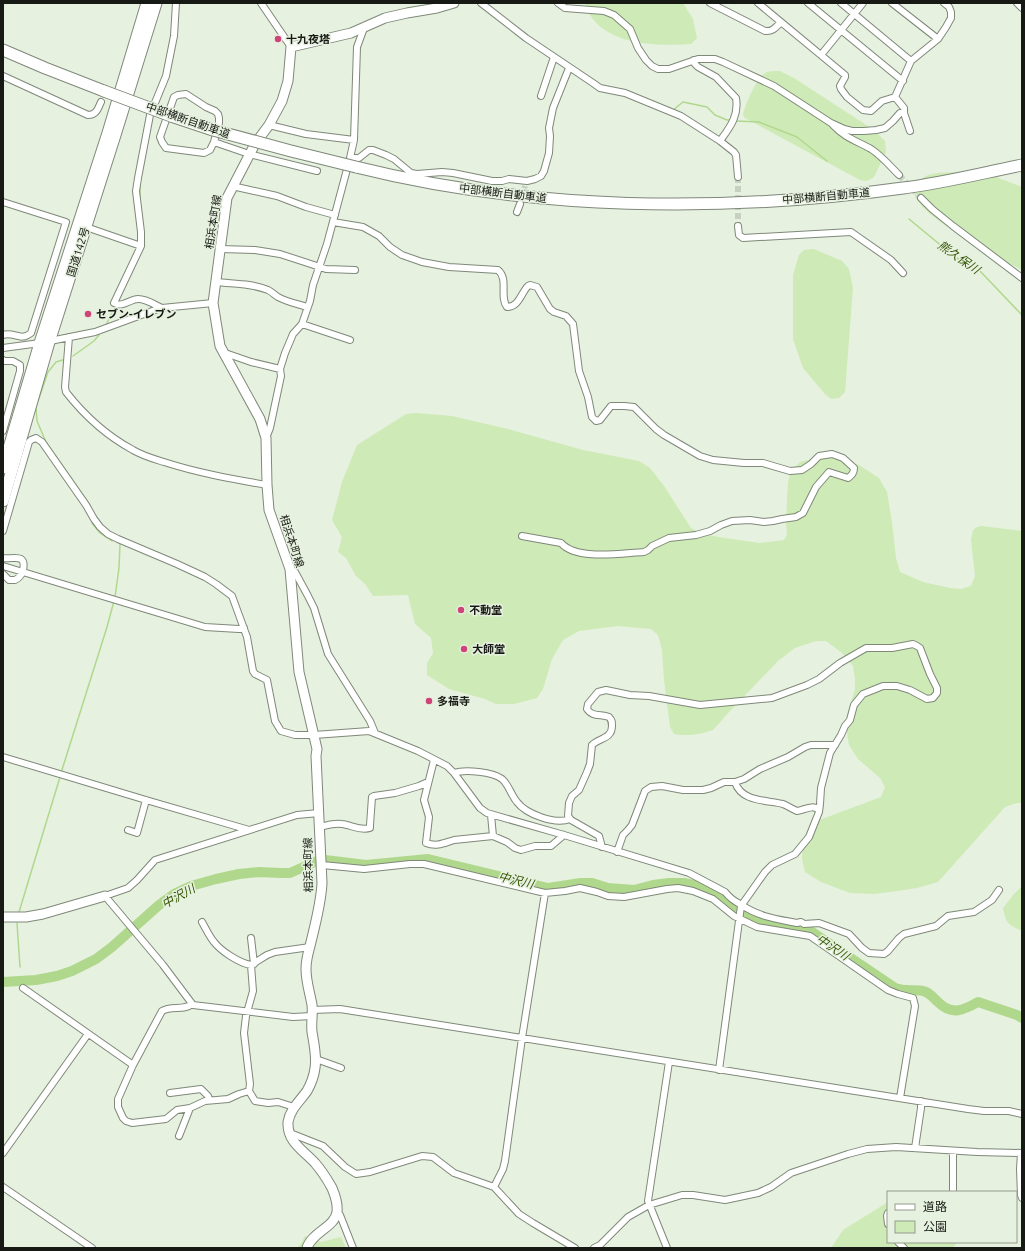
<svg xmlns="http://www.w3.org/2000/svg" width="1025" height="1251" font-family="Ubuntu,'Noto Sans JP',sans-serif">
  <style>
    .green { fill: #ceeab6 }
    .lines { fill: none; stroke-linecap: round; stroke-linejoin: round }
    .stream { stroke: #b0d88d; stroke-width: 1.5 }
    .river { stroke: #b0d88d; stroke-width: 10 }
    .street-tunnel { stroke: #c8d1c1; stroke-width: 6; stroke-dasharray: 6 3; stroke-linecap: butt }
    .street-casing { stroke: #7f8879; stroke-width: 8 }
    .secondary-casing { stroke: #7f8879; stroke-width: 11 }
    .highway-casing { stroke: #7f8879; stroke-width: 13 }
    .street { stroke: #fff; stroke-width: 6 }
    .secondary { stroke: #fff; stroke-width: 9 }
    .highway { stroke: #fff; stroke-width: 11 }
    .highway-bridge-casing { stroke: #7f8879; stroke-width: 13; stroke-linecap: butt }
    .highway-bridge { stroke: #fff; stroke-width: 11 }
    .poi-dot { fill: #cf4478; stroke: #e7f1e0; stroke-width: 1.5 }
    .labels { text-anchor: middle; dominant-baseline: central; stroke-width: 3; stroke-linejoin: round; paint-order: stroke }
    .poi-label { font-size: 11px; font-weight: bold; fill: #171a14; stroke: #e7f1e0; text-anchor: start }
    .street-label { font-size: 11px; fill: #171a14; stroke: #e7f1e0 }
    .water-label { font-size: 12px; font-style: italic; fill: #355604; stroke: #e7f1e0 }
  </style>
  <rect width="100%" height="100%" fill="#e7f1e0"/>
  <path class="green" d="M585,3H683L693,19L697,38L691,44C658,46 610,46 590,15C587,11 586,7 585,3Z
    M780,71L794,78L874,130L885,141L886,152L874,177L867,181L860,180L745,118L743,115C745,105 757,76 767,72C770,71 776,71 780,71Z
    M963,172L996,177L1022,187V270C998,257 926,220 916,198C911,188 917,181 926,176C937,171 952,173 963,172Z
    M814,249L842,261L849,269L853,288L845,392L839,398L831,399L824,393L803,368L793,339V275L799,255L804,250Z
    M417,413L452,416L508,429L583,450L639,461L650,468L664,486L691,528L701,533L718,537L760,543L784,540L787,535L786,520L788,482L791,471L800,462L815,458L834,457L859,465L879,478L887,492L892,522L896,558L900,572L923,582L950,588L961,589L971,586L975,576L971,540L973,530L977,527L982,526L1022,531V803H1017L1005,807L938,882L917,888L897,891L874,894L850,893L821,882L805,872L802,859L803,839L814,822L881,797L885,787L880,778L858,759L849,745L846,727L847,714L855,690V679L853,666L842,653L826,641H816L795,648L778,661L730,711L713,730L703,733L691,735H681L674,734L670,727L664,680L662,650L658,635L651,629L618,626L579,631L563,640L552,659L543,689L537,698L514,704H496L485,699L449,689L427,675V663L433,653L431,638L415,624L408,595L373,596L365,584L356,576L346,558L338,552L342,537L332,520L342,482L357,445L406,414Z
    M1022,886V931C1008,924 1006,924 1003,908L1014,894Z
    M888,1202V1242H957L953,1248H831L843,1230Z
    M305,1236L321,1242L341,1237L346,1248H298Z"/>
  <g class="lines">
    <path class="stream" d="M157,106L167,80
      M673,110L683,102L707,107L715,115L727,120H730
      M736,121L759,122L797,137L827,161
      M140,198V182
      M909,219L955,257L980,271L1022,315
      M144,246V236
      M105,327L116,305
      M73,356L94,341L99,335
      M66,359L56,362L48,372L36,407L37,421L46,442L90,505
      M92,523L100,533L112,541
      M115,597L119,568L120,544
      M61,773L107,627L114,601
      M19,912L60,777
      M17,923L20,967
      M21,978V982"/>
    <path class="river" d="M3,982L36,980L57,976L72,971L96,959L112,947L159,905L174,894L191,886L216,879L239,874L259,872L281,873H290L317,861L325,860L366,865L428,859L548,888L581,883H592L608,888L634,890L653,885L669,883H684L698,886L723,898L744,914L759,923L809,930L895,988C899,989 903,990 907,990C913,991 920,989 926,992C931,994 934,999 938,1002C952,1016 964,1010 978,1002L1017,1015L1022,1018"/>
    <path class="street-tunnel" d="M899,175L921,198
      M738,177V226
      M522,197L525,186"/>
    <defs>
      <path id="street" d="M261,3L291,47
        M481,3L526,38L593,83L600,88L625,93L681,116L720,141L734,152L736,155L738,177
        M558,3L565,8L604,11L614,15L630,29L638,48L646,60L652,66L658,69H669L698,59H715L723,62L774,86L831,123L844,129L852,131H864L876,130L885,128L893,121L900,113H904
        M710,3L765,31C773,32 776,27 781,22
        M758,3L845,75V77L840,86L841,89L847,97L863,110L871,111L882,101L895,97
        M808,3L903,81
        M841,3L911,61
        M892,3L938,39
        M1017,3L1022,8
        M821,55L863,3
        M694,60L695,64L698,67L716,77L736,98C739,116 730,127 720,141
        M3,76L88,115C97,115 98,108 101,102
        M541,96L554,57
        M895,97L911,61L938,39L946,27L951,18V12L949,7L944,3
        M895,97L904,108V113L910,131
        M269,125L306,134L354,140
        M833,125C845,138 857,141 871,149C882,156 890,166 899,175
        M214,142L219,123V118L218,114L215,111L206,107L186,94L178,95L174,97L160,137L162,142L166,148L204,153L210,150L214,142L249,154L317,171
        M350,158H359L369,150H373L386,155L394,159L411,173L417,174L442,172L453,173L492,181H502L509,179L527,181L535,179L541,176L544,171L549,153L550,136L549,128L553,108L569,68
        M232,186L277,196L306,207L335,215
        M921,198L932,209L953,226L1022,278
        M3,202L66,222L31,333C20,342 14,331 3,335
        M517,212L520,204
        M333,222L363,227L379,236L390,247L402,255L422,262L449,267L498,270C509,279 499,297 507,307C519,307 521,293 528,286L530,285L537,287L550,309L554,312L566,316L573,324L579,371L588,397L592,417L596,421L600,420L611,406H624L634,407L656,429L664,435L700,456L713,460L744,463H763L790,471L802,470L811,464L819,456L832,454L843,458L854,468C854,473 852,475 848,478L829,472L816,487L803,513L796,517L782,519L773,521L764,522L750,520L732,521L721,525L710,531L696,535L669,538L652,546L648,550L644,552C622,553 577,561 561,543L522,536
        M738,226L739,235L743,238L851,232L891,260L903,273
        M86,227L141,246
        M220,249L255,250L280,254L326,269L355,270
        M216,282C233,284 251,283 268,290C272,292 275,295 278,297C287,302 298,304 307,307
        M162,308C155,305 147,299 138,299C130,299 123,308 114,303L141,246V232L136,191L138,178L150,115L166,76L174,36L176,3
        M302,324L350,340
        M69,337L65,387L66,392C84,415 107,436 133,450C143,456 154,459 164,462C198,473 232,479 267,485
        M3,348L40,343L95,332L155,310L162,308L213,303
        M223,354H228L251,362L280,369
        M3,360L4,361H13L20,365V371L3,431
        M266,438L270,428L281,376L280,369L285,353L293,334L302,324L310,301L313,285L327,244L350,158L354,140L357,47L364,28
        M3,531L29,442L31,440L36,438L42,442L86,505L94,519L100,527L108,534L118,539L177,564L205,577L216,584L232,596L247,637L253,671L255,674L267,680L275,721L281,731L295,735H314L369,731L418,751L447,766L454,773L480,808L487,813L564,835L689,873L725,892C729,897 734,901 740,904C759,917 776,919 797,923L801,922L804,924L819,923L849,934L862,948L869,953L884,954L888,951L899,938L904,934L936,926L948,916L974,912L992,900L999,890
        M3,558C11,560 27,552 23,570C22,575 19,578 15,580H9L3,574
        M3,566L205,627L239,629L244,628
        M290,569L295,572L308,596L314,608L328,654L370,721L375,733
        M3,757L146,800L249,830
        M434,760L424,800L429,817L426,843C437,847 444,843 454,840L493,836L507,842L515,848L521,850L535,846H551L564,835
        M454,773C465,769 493,772 502,779C509,785 511,795 517,802C526,814 555,825 570,819
        M735,782C741,802 767,800 783,804C788,806 792,809 797,811C805,810 812,804 819,810
        M491,815L493,836
        M320,827C327,825 335,823 342,824C351,825 360,831 370,828V825L372,797L374,796L395,793L419,786L428,782
        M128,830L137,833L146,800
        M602,847L599,836L571,820L568,816L569,803L572,796L579,790L587,772L590,764L592,745C599,738 612,739 612,726C612,722 612,720 609,717C601,714 592,717 587,709L588,704L598,692L606,690L630,695L649,696L700,705L772,698L807,685L819,679L840,663L866,648H892L913,644L917,646L920,648L930,674L937,688V693L933,698L927,699L910,690L897,686H883L863,694L854,705L850,720L845,726L841,735L830,753L821,788L820,804L819,812L809,837L795,854L772,865L765,872L741,906L719,1070
        M617,852L623,835L628,830L632,825L645,791L651,787L662,786L683,790H703L711,788L724,782H735L744,779L760,769L788,757L805,747L811,745H835
        M322,865L364,869L410,864H424L545,893L565,891L580,888L597,892L608,896L624,897L667,889L678,888L693,891L713,899L734,916L757,927L810,936L888,990L898,994L913,998L915,1006L900,1098
        M202,922C206,929 209,936 214,942C221,951 239,963 251,965
        M251,938L254,964
        M23,988L133,1065L162,1011C171,1005 184,1011 192,1004
        M312,1010L340,1009L968,1109L984,1111H1009L1022,1114
        M312,1016L293,1017L193,1005L163,965L105,896L128,888L137,880L155,860L297,815L319,813
        M316,1059L341,1068
        M133,1065L118,1099V1107L123,1118L126,1121L132,1123L166,1119L177,1110L190,1108
        M170,1093L201,1089L208,1096L209,1100
        M294,1107L278,1102L268,1103L255,1101L249,1091L250,1084L244,1033L246,1016L253,991L251,965L267,955L275,952L310,947
        M290,1133L323,1146L345,1167L356,1174L370,1172L422,1156L433,1157L454,1173L494,1187L519,1214L533,1223L575,1248
        M179,1136L190,1108L205,1101L228,1099L239,1094L249,1091
        M915,1148L921,1108V1101
        M3,1153L88,1034
        M1021,1153L1020,1169L1021,1195L1022,1198
        M3,1187L92,1248
        M494,1187L503,1169L505,1161L522,1038L545,893
        M953,1192V1151
        M337,1213L340,1215L353,1248
        M888,1213L887,1216L888,1224
        M898,1242L904,1248
        M594,1248L600,1245L628,1217L649,1205L682,1195H693L725,1200L758,1193L771,1187L791,1173L848,1154L867,1149L896,1147L977,1152L1022,1153
        M667,1248L648,1201L669,1062"/>
      <path id="secondary" d="M3,917H26L43,914L105,896
        M307,1248C312,1232 335,1227 337,1212C338,1204 335,1195 332,1188C327,1179 322,1171 315,1163C303,1150 287,1142 288,1122C290,1109 300,1101 307,1091C311,1084 314,1076 315,1068C317,1057 314,1044 312,1032C311,1023 313,1014 312,1005C310,993 306,982 306,969C306,961 308,953 310,946C315,925 321,904 322,883L316,756L317,749L299,672L290,569L269,510L267,485L266,438L260,419L220,346L213,303L227,198L255,144L269,125L282,101L288,81L291,47L351,33L385,18L407,13L437,8L454,3"/>
      <path id="highway" d="M3,50L45,68L104,91
        M171,116L213,130
        M356,167C532,211 723,213 903,188C943,183 982,173 1022,165
        M3,468L40,343L108,133L147,3
        M3,501L49,342L115,135L156,3"/>
    </defs>
    <use href="#street" class="street-casing"/>
    <use href="#secondary" class="secondary-casing"/>
    <use href="#highway" class="highway-casing"/>
    <use href="#street" class="street"/>
    <use href="#secondary" class="secondary"/>
    <use href="#highway" class="highway"/>
    <defs>
      <path id="highway-bridge" d="M104,91L171,116
        M213,130L291,151L356,167"/>
    </defs>
    <use href="#highway-bridge" class="highway-bridge-casing"/>
    <use href="#highway-bridge" class="highway-bridge"/>
  </g>
  <g class="poi-dot">
    <circle cx="278" cy="39" r="4"/>
    <circle cx="88" cy="314" r="4"/>
    <circle cx="461" cy="610" r="4"/>
    <circle cx="464" cy="649" r="4"/>
    <circle cx="429" cy="701" r="4"/>
  </g>
  <g class="labels">
    <g class="poi-label">
      <text x="286" y="39">十九夜塔</text>
      <text x="96" y="314">セブン-イレブン</text>
      <text x="469" y="610">不動堂</text>
      <text x="472" y="649">大師堂</text>
      <text x="437" y="701">多福寺</text>
    </g>
    <g class="street-label">
      <text transform="translate(188 120) rotate(19)">中部横断自動車道</text>
      <text transform="translate(503 193) rotate(7)">中部横断自動車道</text>
      <text transform="translate(826 196) rotate(-5)">中部横断自動車道</text>
      <text transform="translate(213 222) rotate(-81)">相浜本町線</text>
      <text transform="translate(78 252) rotate(-73)">国道142号</text>
      <text transform="translate(292 541) rotate(72)">相浜本町線</text>
      <text transform="translate(308 865) rotate(-91)">相浜本町線</text>
    </g>
    <g class="water-label">
      <text transform="translate(959 257) rotate(35)">熊久保川</text>
      <text transform="translate(516 880) rotate(14)">中沢川</text>
      <text transform="translate(178 896) rotate(-29)">中沢川</text>
      <text transform="translate(833 947) rotate(34)">中沢川</text>
    </g>
  </g>
  <rect width="1025" height="1251" fill="none" stroke="#171a14" stroke-width="8"/>
  <rect x="887" y="1191" width="130" height="52" fill="#e7f1e0" stroke="#949b8e"/>
  <rect x="895" y="1204" width="20" height="6" fill="#ffffff" stroke="#949b8e"/>
  <text x="923" y="1211" font-size="12" fill="#171a14">道路</text>
  <rect x="895" y="1221" width="20" height="12" fill="#ceeab6" stroke="#949b8e"/>
  <text x="923" y="1231" font-size="12" fill="#171a14">公園</text>
</svg>
